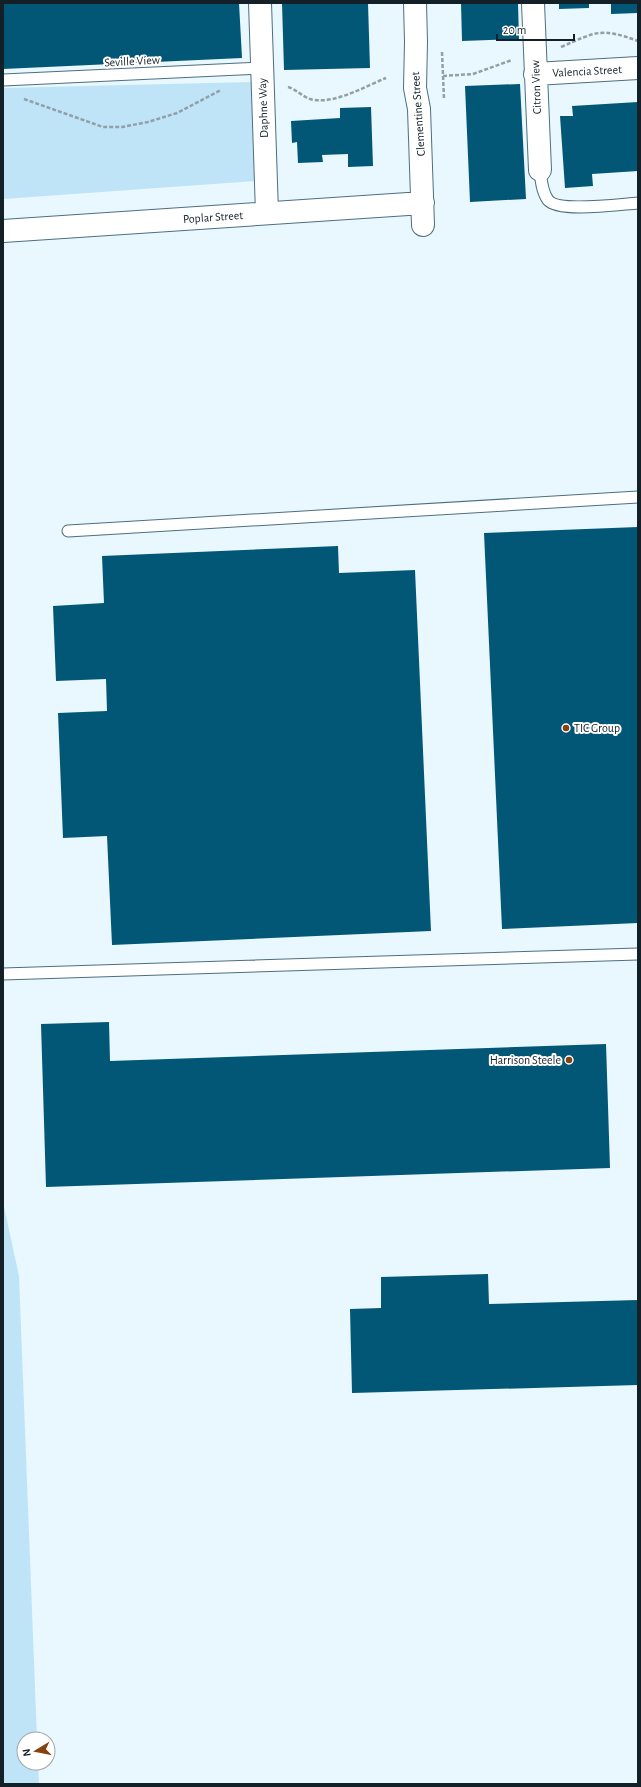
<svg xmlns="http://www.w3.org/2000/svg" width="641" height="1787" font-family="'Alegreya Sans',sans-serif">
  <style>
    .green { fill: #bfe4f8 }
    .building { fill: #025776 }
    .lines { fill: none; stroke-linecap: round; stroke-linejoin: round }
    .lane-casing { stroke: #4e6e7f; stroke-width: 13 }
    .street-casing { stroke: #4e6e7f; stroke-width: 24 }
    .path { stroke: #919fa6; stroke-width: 2.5; stroke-dasharray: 4 2; stroke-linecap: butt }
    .lane { stroke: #fff; stroke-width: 11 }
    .street { stroke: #fff; stroke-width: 22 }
    .poi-dot { fill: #84420e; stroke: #fff; stroke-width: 1.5 }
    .labels { text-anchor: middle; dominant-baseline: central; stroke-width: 4; stroke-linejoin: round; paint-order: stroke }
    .street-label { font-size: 12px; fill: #132027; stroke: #fff }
    .poi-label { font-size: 12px; fill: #132027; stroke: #fff; text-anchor: start }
  </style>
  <rect width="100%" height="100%" fill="#e9f7ff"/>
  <path class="green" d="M251,82L255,181L3,199V88Z
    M3,1202L19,1276L37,1739H24V1763H38L39,1784H3Z"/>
  <path class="building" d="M3,3H239L242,58L3,69Z
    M282,3H368L370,68L284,70Z
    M461,3H518L519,39L462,41Z
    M559,3H589V8L559,9Z
    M611,3H638V13L611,14Z
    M520,84L526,199L470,202L465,86Z
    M638,102V171L592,174L593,186L565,188L560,116H573L572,106Z
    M371,107L373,166L348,167V154L322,155L323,162L298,163L297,142L292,143L291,121L340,118V108Z
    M638,527V923L502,929L484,533Z
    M338,546L339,573L415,570L431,931L112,945L107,836L63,838L58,713L107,711L106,679L56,681L53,606L104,603L102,556Z
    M109,1022L110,1061L606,1044L610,1168L46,1187L41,1024Z
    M488,1274L489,1304L638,1300V1385L352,1393L350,1309L381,1308V1277Z"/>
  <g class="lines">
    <defs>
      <path id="lane" d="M3,80L261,68
        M540,170C541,180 542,192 548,200C558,213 621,204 638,203
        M68,531L638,497
        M3,974L638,954"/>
      <path id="street" d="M260,3L267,213
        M415,3L416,42L415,88L419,109L423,225
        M533,3L540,170
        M535,74L638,68
        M3,231L423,203"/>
    </defs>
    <use href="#lane" class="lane-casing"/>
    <use href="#street" class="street-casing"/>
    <path class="path" d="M561,47C596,32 600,27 638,41
      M442,52L444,99
      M443,76L473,74L512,60
      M288,87C298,90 304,99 315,100C337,103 366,86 386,78
      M24,99L103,127H122L148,122L177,113L221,90"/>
    <use href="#lane" class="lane"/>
    <use href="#street" class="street"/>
  </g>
  <g class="poi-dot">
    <circle cx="566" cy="728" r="4"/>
    <circle cx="569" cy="1060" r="4"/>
  </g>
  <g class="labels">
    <g class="street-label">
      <text transform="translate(132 61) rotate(-3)">Seville View</text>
      <text transform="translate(587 71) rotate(-3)">Valencia Street</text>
      <text transform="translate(536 87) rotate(-92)">Citron View</text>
      <text transform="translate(263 108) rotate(-92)">Daphne Way</text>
      <text transform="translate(418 114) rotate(-94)">Clementine Street</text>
      <text transform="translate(213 217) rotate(-4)">Poplar Street</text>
    </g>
    <g class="poi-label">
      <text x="574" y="728">TIC Group</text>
      <text x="561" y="1060" text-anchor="end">Harrison Steele</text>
    </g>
  </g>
  <rect width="641" height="1787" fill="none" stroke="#132027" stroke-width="8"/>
  <g transform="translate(36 1751) rotate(260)"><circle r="19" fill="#ffffff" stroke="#a1a6a9"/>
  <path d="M0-3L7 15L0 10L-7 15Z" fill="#84420e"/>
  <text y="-6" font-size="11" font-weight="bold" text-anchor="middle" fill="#132027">N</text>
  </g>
  <path d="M497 34v6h77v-6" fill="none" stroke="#132027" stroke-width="2"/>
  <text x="503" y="34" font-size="12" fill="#132027" stroke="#ffffff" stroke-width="3" paint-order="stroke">20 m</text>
</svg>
